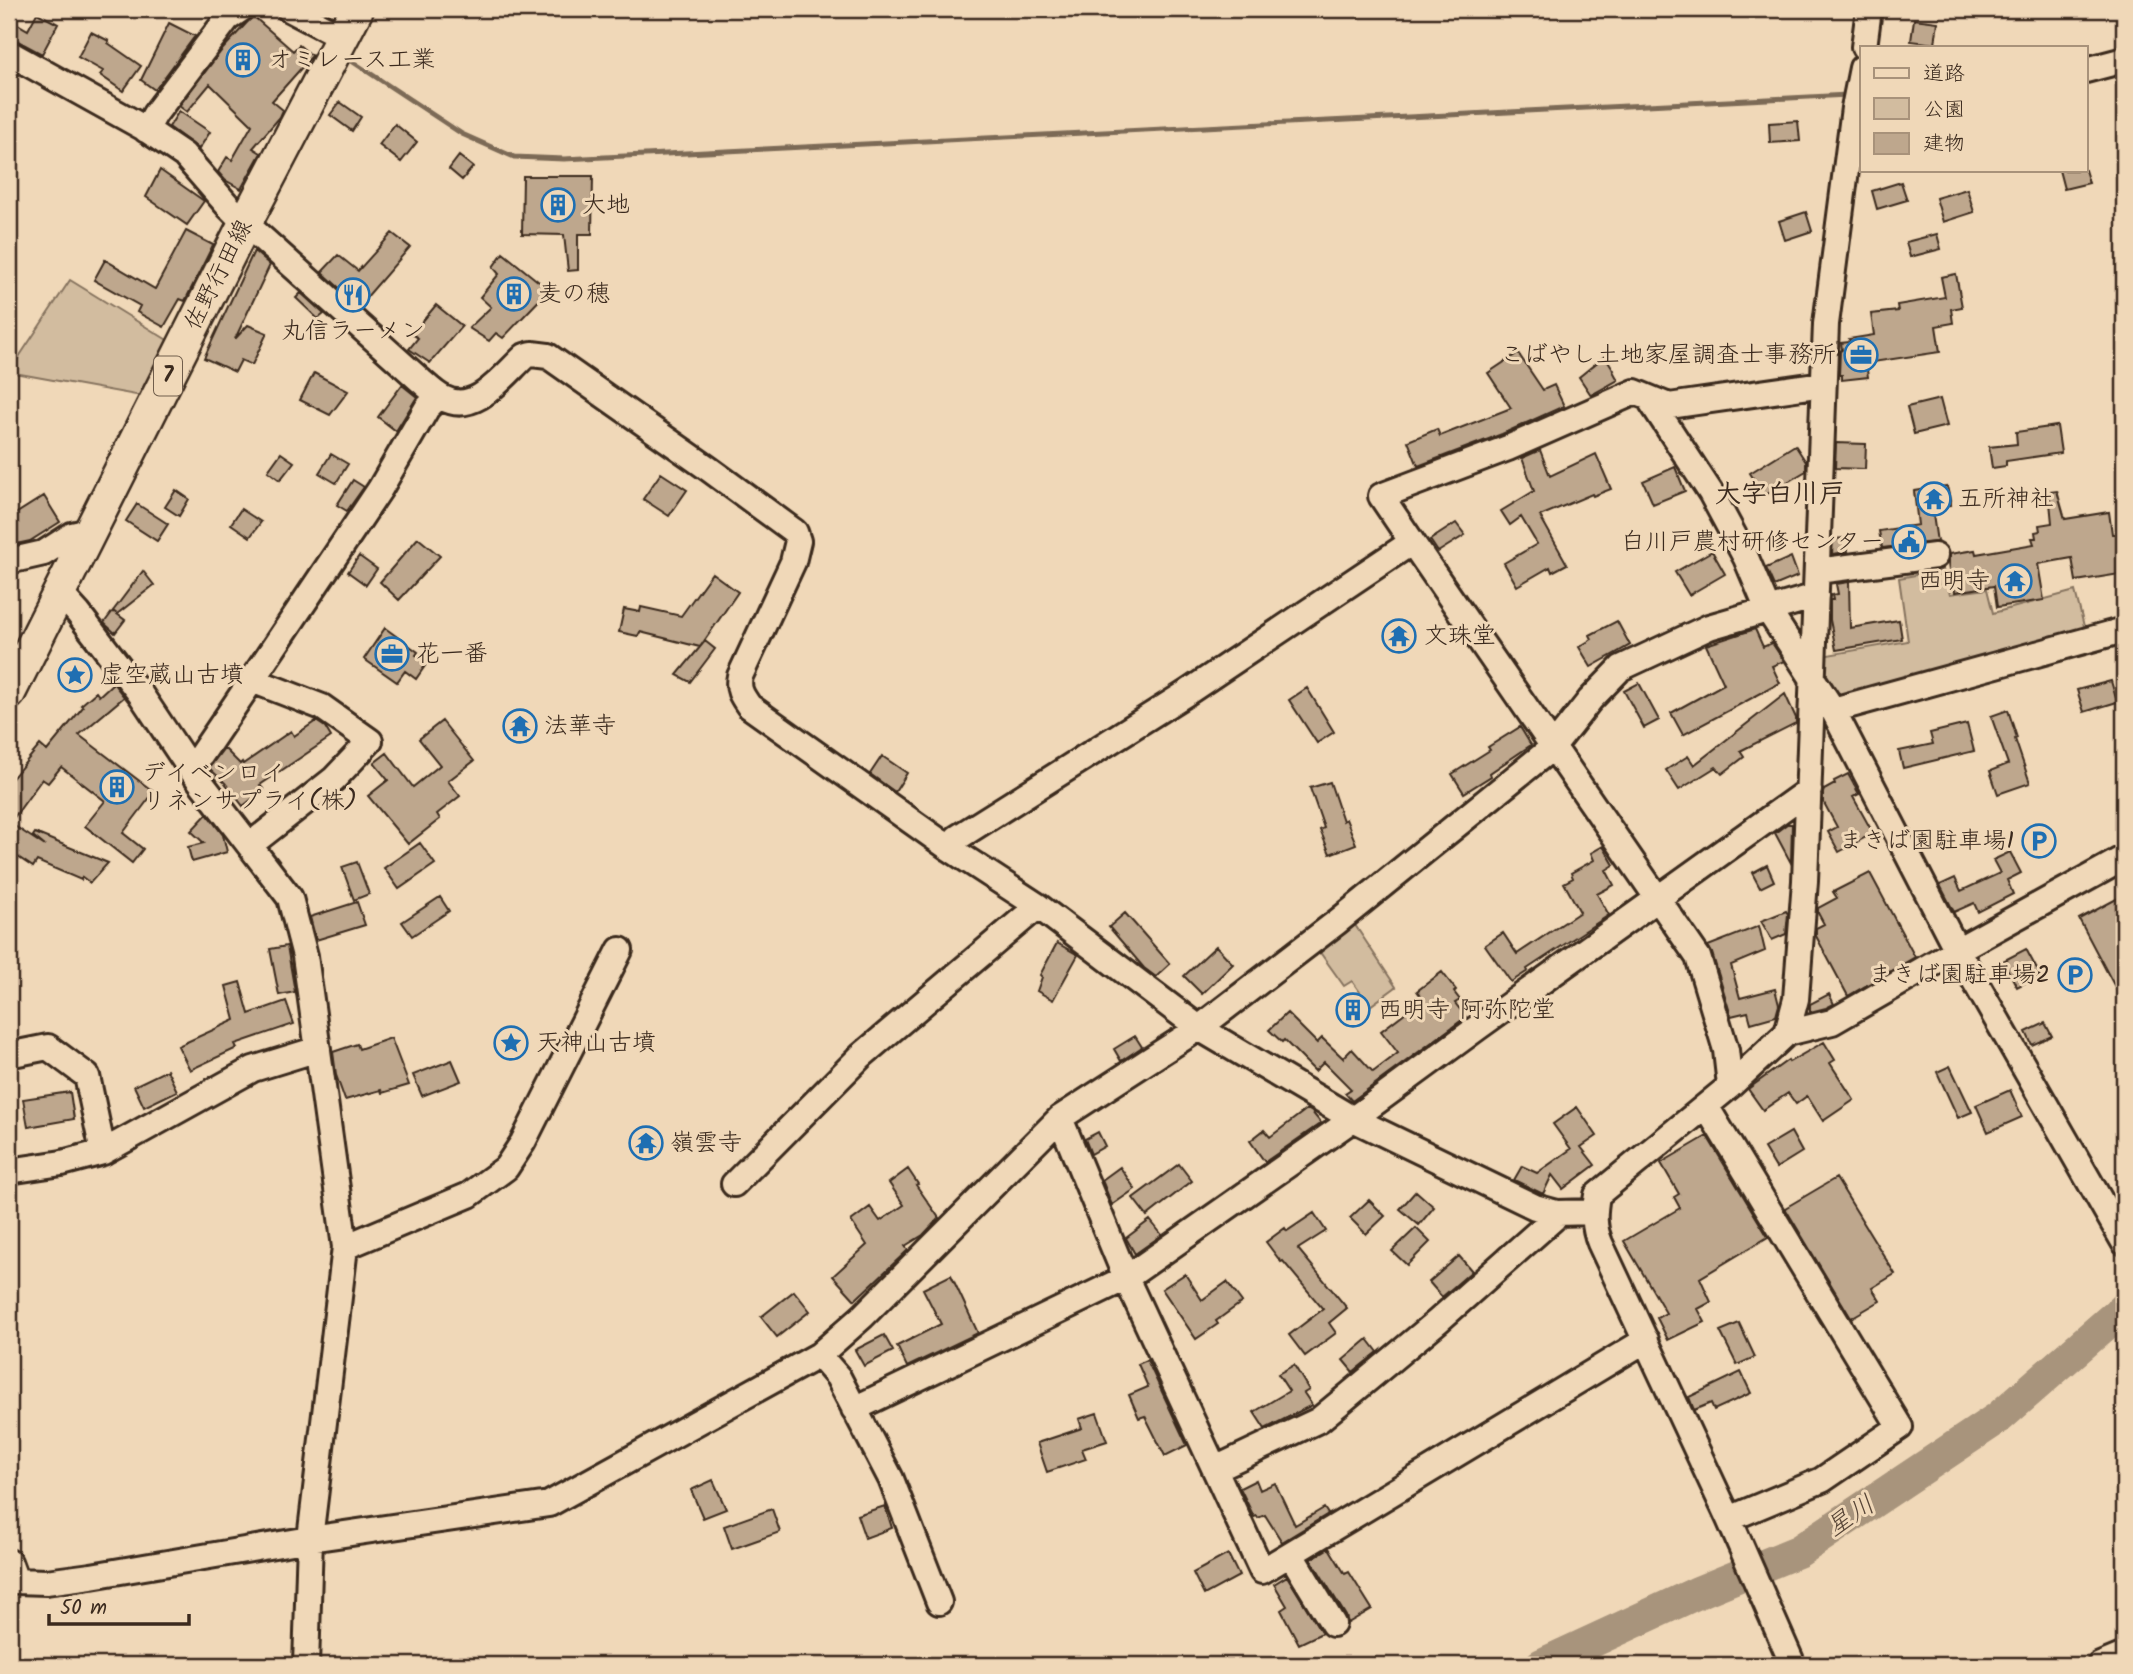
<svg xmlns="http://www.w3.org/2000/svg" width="2133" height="1674" font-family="Kalam,'Klee One',sans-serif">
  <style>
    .green { fill: #d2bc9f; stroke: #86735e; stroke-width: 2 }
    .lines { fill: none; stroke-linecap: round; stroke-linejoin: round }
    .stream { stroke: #7c6a56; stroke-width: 5 }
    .river { stroke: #a8947c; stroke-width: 33 }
    .building { fill: #bea78d; stroke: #3b2a1e; stroke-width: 2 }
    .minor-casing { stroke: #3b2a1e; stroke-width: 30 }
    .major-casing { stroke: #3b2a1e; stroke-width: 37 }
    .minor { stroke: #f0d8b8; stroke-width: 24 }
    .major { stroke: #f0d8b8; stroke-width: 32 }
    .labels { text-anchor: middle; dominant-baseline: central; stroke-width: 6; stroke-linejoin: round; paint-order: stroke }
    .shield { fill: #f0d8b8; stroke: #715e4c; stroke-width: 2 }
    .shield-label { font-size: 23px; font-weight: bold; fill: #3b2a1e }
    .poi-label { font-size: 24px; fill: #3b2a1e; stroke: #f0d8b8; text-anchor: start }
    .street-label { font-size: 24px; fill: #3b2a1e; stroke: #f0d8b8 }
    .neighbourhood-label { font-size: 26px; font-weight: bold; fill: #3b2a1e; stroke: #f0d8b8 }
    .water-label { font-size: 26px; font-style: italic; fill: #564436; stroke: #f0d8b8 }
  </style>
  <rect width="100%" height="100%" fill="#f0d8b8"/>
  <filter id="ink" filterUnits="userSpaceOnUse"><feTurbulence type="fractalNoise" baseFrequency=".0143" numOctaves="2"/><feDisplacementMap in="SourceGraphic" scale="14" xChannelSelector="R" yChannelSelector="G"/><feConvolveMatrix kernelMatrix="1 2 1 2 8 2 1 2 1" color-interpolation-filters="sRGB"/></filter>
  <g filter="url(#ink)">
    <path class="green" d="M70,280L169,341L141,396L9,372Z
      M1943,570L1950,594L1987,589L1993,613L2075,591L2085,630L1836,702L1818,675L1822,656L1908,641L1899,578Z
      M1355,925L1396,987L1370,1006L1352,981L1344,986L1319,951Z"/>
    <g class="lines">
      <path class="stream" d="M270,9L283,17
        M344,56L462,134L514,157L564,159L1848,95"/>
      <path class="river" d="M1541,1665L1699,1592L1799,1551L1998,1418L2124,1308"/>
    </g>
    <path class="building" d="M37,13L58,24L42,54L16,40L9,38V19L28,30Z
      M253,16L293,51L299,45L312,56L272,101L283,110L280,117L253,148L261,153L241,189L225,180L218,172L227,157L232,160L252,125L210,84L187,112L179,106L222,50Z
      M1914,19L1938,22L1935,44L1911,41Z
      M169,23L195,36L155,90L141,80Z
      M91,32L109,41L108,43L141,66L123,91L100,75L103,71L78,57Z
      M340,102L361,117L352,131L330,115Z
      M179,111L210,132L199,149L169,127Z
      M1798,121L1800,141L1770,143L1769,123Z
      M395,124L417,142L401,162L379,145Z
      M459,156L473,167L462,180L449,169Z
      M160,170L204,201L187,225L146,197Z
      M2059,170H2085L2089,183L2064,189Z
      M523,176H593L592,234H578V270L568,271L564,235L522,234Z
      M1901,182L1907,200L1877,209L1872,191Z
      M1967,189L1974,212L1943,222L1936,198Z
      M1806,212L1812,231L1785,240L1779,221Z
      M186,231L213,245L185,301L180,299L164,327L137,312L140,306L94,280L105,260L155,289Z
      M392,233L410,247L359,306L322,272L338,255L358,271Z
      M1937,234L1941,249L1910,257L1906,242Z
      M254,251L270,265L235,339L248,325L267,333L252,365L241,360L235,372L204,358Z
      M503,253L549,290L503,338L496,333L489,341L469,328L491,307L480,297L499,274L493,267Z
      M1956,274L1962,307L1951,309L1953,323L1936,326L1940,352L1866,363L1868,377L1842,380V375H1839L1840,351L1842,350L1841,343L1850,342L1849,339L1874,335L1871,314L1898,311L1897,305L1945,297L1941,277Z
      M301,293L324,314L318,319L296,298Z
      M436,305L462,326L430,363L409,349L418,338L412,334Z
      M1518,353L1543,390L1554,385L1564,406L1502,434L1418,466L1408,441L1437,429L1440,436L1511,408L1488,373Z
      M1605,356L1614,370L1613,371L1618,380L1591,395L1579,377Z
      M314,373L348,391L330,415L300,400Z
      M402,385L417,397L396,431L378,417Z
      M1940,399L1947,426L1914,434L1907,407Z
      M2057,426L2061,453L2006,461V466L1992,468L1989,447L2017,444L2016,432Z
      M1836,443L1866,444L1865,469L1835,468Z
      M1795,445L1806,462V471L1764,496L1750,473Z
      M1540,450L1550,476L1596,454L1611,489L1593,496L1592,494L1540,516L1567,564L1552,572L1550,567L1517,586L1504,563L1537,544L1521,517L1510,525L1501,511L1534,491L1522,458Z
      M281,453L294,462L280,480L268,471Z
      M331,454L348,464L336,483L319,473Z
      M1675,467L1685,491L1653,504L1643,481Z
      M661,473L687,490L669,516L643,499Z
      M353,480L364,487L347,511L337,505Z
      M1947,486L1951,505L1932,508L1937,542L1882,548L1879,531L1918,525L1914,491Z
      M176,490L189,499L179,516L165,507Z
      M2057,491L2065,519L2109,512L2112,534H2118L2120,574L2076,581L2072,558L2038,564L2044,600L1997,607L1994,586L1955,592L1954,587H1951L1948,563L1950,554L1975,550L1976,554L2034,544L2032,538H2036L2035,532L2040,531L2039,525L2052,523L2049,492Z
      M44,496L60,522L30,541L12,545L9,540V518Z
      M137,504L168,524L157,541L126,521Z
      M241,509L261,522L250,537L231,524Z
      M1456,523L1465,535L1438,552L1430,540Z
      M418,538L440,556L399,600L380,582Z
      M1846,538L1848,552L1832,554L1833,539Z
      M1712,551L1725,574L1689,595L1675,572Z
      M359,556L377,569L366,585L348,572Z
      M1791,557L1798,576L1774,586L1766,568Z
      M143,571L154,585L117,614L113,611Z
      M712,573L738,592L700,647L640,632L638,636L619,632L624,609L640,612L641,607L681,616Z
      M1849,582L1850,628L1899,620L1902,639L1836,650L1830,620V600H1833L1832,595L1838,594L1836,584Z
      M113,611L125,620L115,633L104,623Z
      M1617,621L1630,645L1591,667L1579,647L1592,639L1590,635Z
      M385,628L418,652L416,655L427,663L416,679L405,671L397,682L364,659Z
      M1755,629L1763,647L1772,643L1784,661L1772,666L1780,683L1683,735L1671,713L1724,684L1706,645Z
      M705,641L715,649L690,682L677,675Z
      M2111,681L2117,702L2084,712L2077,690Z
      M113,683L124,697L79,735L154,792L123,833L143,849L132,863L85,826L105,801L61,767L48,783L42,779L10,823L45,846L33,836L35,833L108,863L90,883L82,877L81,880L37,861L33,867L9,851V782L40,745L47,751L83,707L81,705L96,692L99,696Z
      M1639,683L1659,720L1644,728L1624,691Z
      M1307,688L1334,732L1317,743L1289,700Z
      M1785,694L1796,718V723L1740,751L1744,757L1722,774L1716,767L1679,790L1666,770L1688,756L1694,765Z
      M2008,710L2017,738L2015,739L2030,783L1998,794L1990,771L2008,764L1991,716Z
      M316,721L325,727L331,737L260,785L264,790L243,806L225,783L209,768L224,748L240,764L242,762L243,764L291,731L294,736Z
      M442,721L474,761L448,781L460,796L437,814L440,819L408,844L368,796L388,780L374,763L387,753L413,787L440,765L419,739Z
      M1967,724L1974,751L1903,768L1899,751L1933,744L1930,733Z
      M1520,727L1531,745L1490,773L1491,776L1464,793L1452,774L1490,750L1488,747Z
      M882,756L907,773L895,792L870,774Z
      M1848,774L1859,794L1853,797L1873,833L1839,852L1828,832L1837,827L1823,801V793L1824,790L1835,784L1834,781Z
      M1330,782L1343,821L1346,819L1356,844L1330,854L1320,830L1324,828L1310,788Z
      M207,814L223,835L227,852L192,862L188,847L204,843L191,831Z
      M1787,824H1792L1791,863L1775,833Z
      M420,843L435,864L399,889L384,868Z
      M1603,846L1614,865L1606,870L1614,885L1597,894L1609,915L1527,969L1528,971L1511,982L1485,945L1503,933L1517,954L1580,912L1564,883L1573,878L1571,873L1594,860L1591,853Z
      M2010,852L2021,873L2007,880L2013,894L1978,912L1974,903L1954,912L1940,885L1955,878L1961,891L2000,873L1993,860Z
      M357,862L369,894L354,900L342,867Z
      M1767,865L1774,881L1760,888L1752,873Z
      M1870,873L1915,957L1848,996L1816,936V928L1824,924L1818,913V908L1837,898L1833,892Z
      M2124,895V1004L2079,919Z
      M440,897L449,911L412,936L402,922Z
      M357,902L365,925L316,940L310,917Z
      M1786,911L1788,914L1786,934L1772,940L1761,921Z
      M1125,913L1170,964L1156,977L1144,968L1109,927Z
      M1759,926L1765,951L1731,965L1740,998L1775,989L1779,1005L1776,1016L1751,1023L1748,1012L1731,1016L1712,953L1708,946Z
      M1057,943L1078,955L1053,1000L1037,991L1042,977L1040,975Z
      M287,946L295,992L279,995L270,949Z
      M1216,946L1233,964L1202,994L1184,976Z
      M2026,949L2040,975L2017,987L2003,961Z
      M1442,972L1456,990L1454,992L1460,1000L1455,1003L1466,1017L1352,1101L1345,1093L1351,1089L1324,1062L1315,1071L1284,1040L1282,1042L1269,1030L1287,1013L1317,1043L1322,1038L1343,1058L1352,1049L1373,1072L1398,1053L1381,1031L1423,999L1417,991Z
      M240,982L249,1014L286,1001L294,1024L235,1044L237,1048L190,1070L178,1046L235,1020L226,986Z
      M1829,994L1834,1004L1826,1008L1810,1012V1004Z
      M1355,999L1365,1011L1351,1022L1341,1009Z
      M2045,1023L2052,1036L2032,1045L2026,1032Z
      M1135,1036L1142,1047L1121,1061L1114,1049Z
      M391,1038L409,1085L382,1093L381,1090L345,1100L336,1075L333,1052L357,1044L359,1049Z
      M1824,1042L1835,1060L1830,1063L1854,1100L1823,1121L1807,1096L1796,1104L1788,1093L1763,1110L1748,1089L1788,1060L1789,1062Z
      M452,1060L461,1081L422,1096L413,1075Z
      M1950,1066L1972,1112L1958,1118L1937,1072Z
      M167,1070L177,1091L144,1107L134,1086Z
      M2010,1090L2022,1117L1988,1132L1976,1105Z
      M70,1092L74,1119L28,1127L23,1099Z
      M1577,1107L1597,1136L1581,1147L1595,1165L1563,1189L1552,1175L1543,1194L1514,1180L1522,1166L1537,1173L1571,1149L1553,1124Z
      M1307,1109L1312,1112L1321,1123L1265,1162L1250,1141L1264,1130L1270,1137Z
      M1098,1132L1105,1146L1091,1154L1085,1139Z
      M1791,1132L1802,1152L1776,1168L1764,1148Z
      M1707,1136L1768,1237L1700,1278L1711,1302L1698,1309L1705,1322L1668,1340L1657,1318L1666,1313L1624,1241L1680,1208L1674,1197L1679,1194L1661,1163Z
      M1179,1164L1192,1181L1147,1216L1133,1198Z
      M1120,1167L1135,1189L1112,1205L1102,1180Z
      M908,1169L918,1184L916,1185L939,1218L923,1235L905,1246L908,1250L855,1300L833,1276L867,1245L851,1221L870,1207L880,1221L904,1205L889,1183Z
      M1836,1178L1895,1274L1872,1288L1880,1301L1851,1318L1785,1208Z
      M1416,1191L1434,1207L1419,1225L1400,1209Z
      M1369,1200L1385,1216L1366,1234L1350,1218Z
      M1314,1213L1326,1231L1298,1249L1347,1308L1329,1323L1336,1333L1305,1356L1289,1335L1323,1309L1283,1261L1281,1262L1266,1242L1285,1228L1287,1231Z
      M1150,1220L1162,1235L1135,1254L1126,1238Z
      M1416,1228L1430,1242L1407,1265L1392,1251Z
      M1459,1256L1472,1271L1442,1297L1429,1282Z
      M1185,1274L1202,1300L1227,1282L1242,1302L1216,1321L1218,1324L1196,1339L1162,1289Z
      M951,1275L978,1333L907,1367L897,1346L941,1324L923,1289Z
      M794,1291L810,1311L777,1337L761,1317Z
      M1739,1323L1755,1357L1737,1365L1720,1331Z
      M884,1335L893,1351L864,1366L855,1350Z
      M1368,1339L1378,1352L1353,1372L1343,1360Z
      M1147,1360L1187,1445L1165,1456L1145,1416L1139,1418L1129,1395L1148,1387L1138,1364Z
      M1294,1365L1309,1390L1304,1393L1312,1405L1265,1429L1254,1412L1289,1391L1278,1374Z
      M1741,1372L1751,1393L1714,1410L1711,1403L1694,1410L1689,1397Z
      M1097,1413L1107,1441L1082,1449L1086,1459L1047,1472L1037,1443L1082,1428L1079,1419Z
      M713,1480L726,1509L703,1518L691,1490Z
      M1256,1480L1260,1490L1275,1483L1295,1525L1324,1508L1328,1514L1282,1542L1265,1515L1258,1518L1257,1516L1254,1517L1240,1488Z
      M885,1506L892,1528L865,1538L857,1515Z
      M772,1509L780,1532L732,1549L724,1526Z
      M1329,1548L1345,1574L1349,1572L1372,1609L1348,1623L1346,1616L1311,1559Z
      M1228,1554L1239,1576L1204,1595L1193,1573Z
      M1287,1576L1322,1633L1299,1644L1281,1610L1287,1606L1274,1584Z"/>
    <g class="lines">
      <defs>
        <path id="minor" d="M289,9L327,29L344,34
          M1864,47L1869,9
          M9,53L144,128L184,155L229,207L245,223L421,381C428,387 435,394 443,398C475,416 503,376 525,356L532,354L548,356L709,469L795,532L798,541L793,562L740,676C737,689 742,696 749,706L949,848L1038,906
          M2086,70L2124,60
          M146,130L155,114L227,19L240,10
          M1650,400L1711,493L1746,558L1768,610L1833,710L2124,630
          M1412,542L1381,496L1508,448L1635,392L1669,406L1823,384
          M9,561L44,553L72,535L90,531
          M1817,571L1935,556
          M58,598L68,602L78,613L141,695L189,767L290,898L305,956L345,1247L310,1539L306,1665
          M189,767L201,755L252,680L380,489L427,408L439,396
          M250,845L334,779L370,741L322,707L252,680
          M949,848L957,838L1185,694L1412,542L1698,957L1726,1050L1730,1086
          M2124,858L1957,950L2124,1242
          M1787,1033L1832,1022L1957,950L1833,710
          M18,1053L48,1047L87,1076L103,1152
          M1706,1106L1900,1427L1822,1480L1729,1519
          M1060,1118L1126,1278L1262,1571L1646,1340
          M9,1171L62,1163L103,1152L253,1069L318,1049
          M734,1184L861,1056L1038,906L1199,1028L1353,1119L1535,1207L1557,1213L1594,1212
          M345,1247L469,1195L506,1168L523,1142L620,950
          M819,1355L838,1377L891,1479L939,1602
          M854,1409L1126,1278L1353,1119L1477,1028L1809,790
          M1215,1469L1319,1420L1438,1321L1553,1219L1557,1213
          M1291,1555L1333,1624
          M9,1562L16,1581L46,1582L91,1576L310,1539L549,1504L819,1355L863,1316L1060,1118L1199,1028L1337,922L1553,747L1590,700L1621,668L1709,627L1816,596
          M1793,1665L1729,1519L1600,1243C1593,1226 1594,1213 1597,1195L1730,1086L1787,1033L1796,999L1805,881L1826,324L1854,108L1862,68
          M2100,1665L2124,1655"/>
        <path id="major" d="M9,693L240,233L357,9"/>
      </defs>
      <use href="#minor" class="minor-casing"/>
      <use href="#major" class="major-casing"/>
      <use href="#minor" class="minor"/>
      <use href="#major" class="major"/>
    </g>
  </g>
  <defs>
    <symbol id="building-ring" viewBox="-11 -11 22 22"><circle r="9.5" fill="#f0d8b8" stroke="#1f6fb2" stroke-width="1.5"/><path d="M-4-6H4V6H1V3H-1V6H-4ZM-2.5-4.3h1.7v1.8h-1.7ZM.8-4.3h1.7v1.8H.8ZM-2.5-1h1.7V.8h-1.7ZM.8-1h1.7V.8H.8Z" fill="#1f6fb2"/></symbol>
    <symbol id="restaurant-ring" viewBox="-11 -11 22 22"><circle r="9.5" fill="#f0d8b8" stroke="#1f6fb2" stroke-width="1.5"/><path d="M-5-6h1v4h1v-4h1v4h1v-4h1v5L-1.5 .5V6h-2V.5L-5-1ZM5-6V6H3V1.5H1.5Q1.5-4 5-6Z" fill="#1f6fb2"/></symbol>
    <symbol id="office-ring" viewBox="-11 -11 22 22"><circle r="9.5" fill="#f0d8b8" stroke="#1f6fb2" stroke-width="1.5"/><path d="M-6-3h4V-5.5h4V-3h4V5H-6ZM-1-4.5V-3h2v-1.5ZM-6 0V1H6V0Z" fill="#1f6fb2"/></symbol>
    <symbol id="temple-ring" viewBox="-11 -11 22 22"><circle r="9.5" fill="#f0d8b8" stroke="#1f6fb2" stroke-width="1.5"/><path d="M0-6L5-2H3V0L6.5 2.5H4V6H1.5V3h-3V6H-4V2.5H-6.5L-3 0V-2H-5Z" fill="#1f6fb2"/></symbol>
    <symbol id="civic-ring" viewBox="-11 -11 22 22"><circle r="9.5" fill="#f0d8b8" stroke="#1f6fb2" stroke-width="1.5"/><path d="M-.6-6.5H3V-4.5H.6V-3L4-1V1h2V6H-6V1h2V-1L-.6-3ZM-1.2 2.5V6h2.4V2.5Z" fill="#1f6fb2"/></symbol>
    <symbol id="sight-ring" viewBox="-11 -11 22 22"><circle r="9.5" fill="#f0d8b8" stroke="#1f6fb2" stroke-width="1.5"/><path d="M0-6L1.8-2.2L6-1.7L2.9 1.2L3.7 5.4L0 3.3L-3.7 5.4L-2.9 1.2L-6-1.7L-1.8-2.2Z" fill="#1f6fb2"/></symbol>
    <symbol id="parking-ring" viewBox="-11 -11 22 22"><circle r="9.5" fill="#f0d8b8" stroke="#1f6fb2" stroke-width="1.5"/><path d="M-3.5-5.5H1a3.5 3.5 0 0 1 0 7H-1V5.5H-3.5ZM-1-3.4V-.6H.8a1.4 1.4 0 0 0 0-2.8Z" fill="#1f6fb2"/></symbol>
  </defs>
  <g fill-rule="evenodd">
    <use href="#building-ring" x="224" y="41" width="38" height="38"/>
    <use href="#building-ring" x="539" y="186" width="38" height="38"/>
    <use href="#building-ring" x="495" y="275" width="38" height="38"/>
    <use href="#restaurant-ring" x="334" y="276" width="38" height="38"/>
    <use href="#office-ring" x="1842" y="336" width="38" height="38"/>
    <use href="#temple-ring" x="1915" y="480" width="38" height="38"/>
    <use href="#civic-ring" x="1890" y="523" width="38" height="38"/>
    <use href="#temple-ring" x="1996" y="562" width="38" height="38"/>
    <use href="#temple-ring" x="1380" y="617" width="38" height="38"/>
    <use href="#office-ring" x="373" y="635" width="38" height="38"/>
    <use href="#sight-ring" x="56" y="656" width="38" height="38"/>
    <use href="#temple-ring" x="501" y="707" width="38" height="38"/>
    <use href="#building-ring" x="98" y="768" width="38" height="38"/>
    <use href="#parking-ring" x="2020" y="822" width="38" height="38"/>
    <use href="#parking-ring" x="2056" y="956" width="38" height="38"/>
    <use href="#building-ring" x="1334" y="991" width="38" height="38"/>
    <use href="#sight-ring" x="492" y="1024" width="38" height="38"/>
    <use href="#temple-ring" x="627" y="1124" width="38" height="38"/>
  </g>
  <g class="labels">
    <rect class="shield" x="154" y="356.5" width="28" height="39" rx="5"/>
    <g class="shield-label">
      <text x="168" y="376">7</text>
    </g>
    <g class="poi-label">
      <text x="268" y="60">オミレース工業</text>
      <text x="582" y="205">大地</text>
      <text x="538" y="294">麦の穂</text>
      <text x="353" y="331" text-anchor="middle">丸信ラーメン</text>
      <text x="1836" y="355" text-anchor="end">こばやし土地家屋調査士事務所</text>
      <text x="1958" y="499">五所神社</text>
      <text x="1884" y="542" text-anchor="end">白川戸農村研修センター</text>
      <text x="1990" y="581" text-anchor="end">西明寺</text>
      <text x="1424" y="636">文珠堂</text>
      <text x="416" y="654">花一番</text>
      <text x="100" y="675">虚空蔵山古墳</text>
      <text x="544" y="726">法華寺</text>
      <text x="142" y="773">デイベンロイ<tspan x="142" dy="28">リネンサプライ(株)</tspan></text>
      <text x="2014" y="841" text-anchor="end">まきば園駐車場1</text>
      <text x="2050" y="975" text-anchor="end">まきば園駐車場2</text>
      <text x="1378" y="1010">西明寺 阿弥陀堂</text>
      <text x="536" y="1043">天神山古墳</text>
      <text x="670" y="1143">嶺雲寺</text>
    </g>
    <g class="street-label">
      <text transform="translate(219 275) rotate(-63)">佐野行田線</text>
    </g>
    <g class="neighbourhood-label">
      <text x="1780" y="495">大字白川戸</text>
    </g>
    <g class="water-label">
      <text transform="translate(1851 1517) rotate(-34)">星川</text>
    </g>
  </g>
  <rect width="2133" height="1674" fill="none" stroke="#f0d8b8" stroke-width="35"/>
  <rect x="18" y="18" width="2098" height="1639" fill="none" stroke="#3b2a1e" stroke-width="2.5" filter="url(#ink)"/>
  <rect x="1860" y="46" width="228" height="126" fill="#f0d8b8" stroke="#a8927a" stroke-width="2"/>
  <rect x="1874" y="68" width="35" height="10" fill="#f0d8b8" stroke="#a8927a" stroke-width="2"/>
  <text x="1923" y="80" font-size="21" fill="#3b2a1e">道路</text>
  <rect x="1874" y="98" width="35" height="21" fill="#d2bc9f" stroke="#a8927a" stroke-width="2"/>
  <text x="1923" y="116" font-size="21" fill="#3b2a1e">公園</text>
  <rect x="1874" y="133" width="35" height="21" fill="#bea78d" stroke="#a8927a" stroke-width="2"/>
  <text x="1923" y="150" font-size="21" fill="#3b2a1e">建物</text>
  <path d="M49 1614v10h140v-10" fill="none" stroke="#3b2a1e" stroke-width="3.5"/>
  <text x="60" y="1614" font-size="21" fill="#3b2a1e" stroke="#f0d8b8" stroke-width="5" paint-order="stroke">50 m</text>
</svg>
